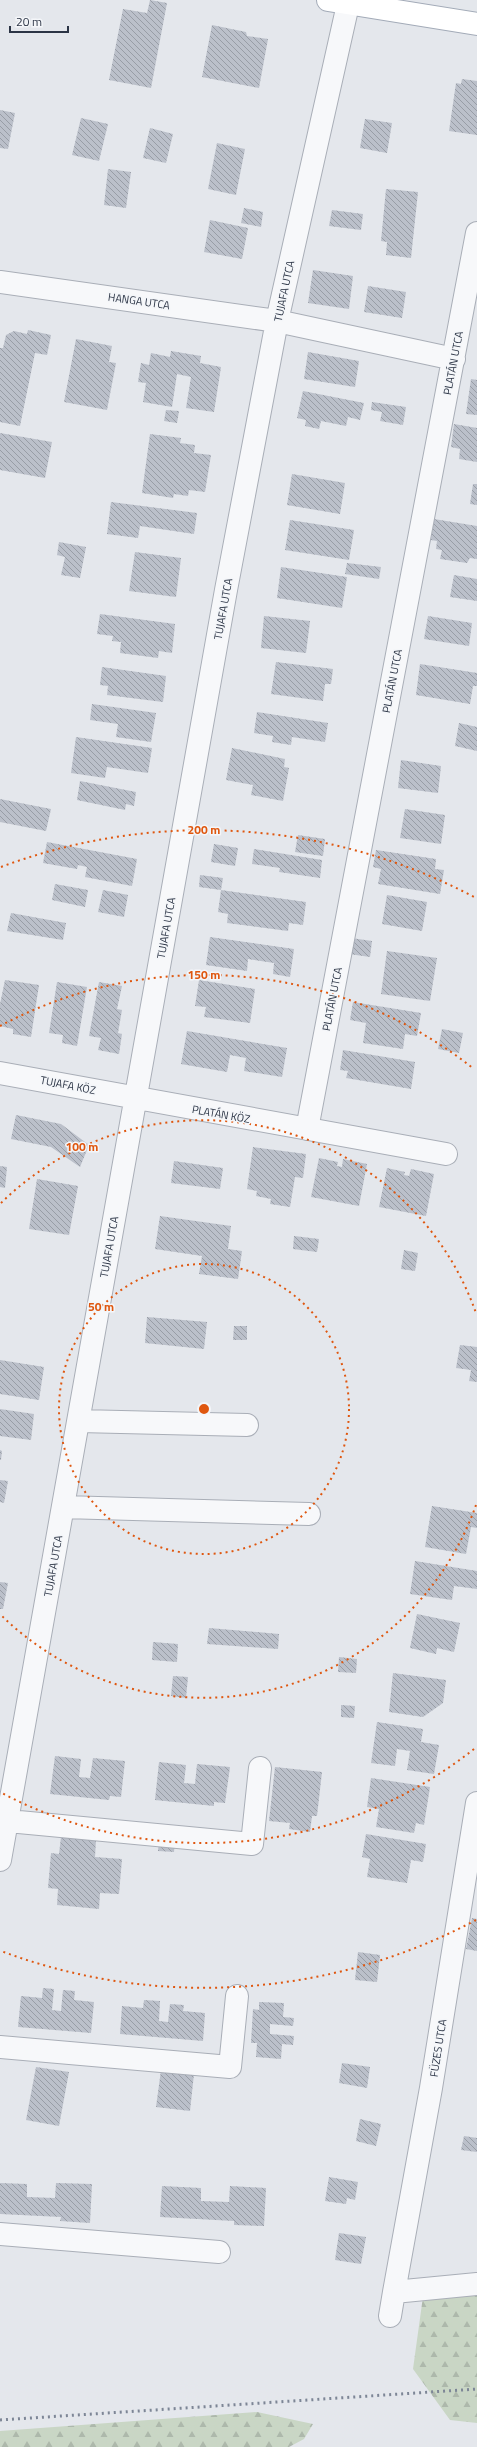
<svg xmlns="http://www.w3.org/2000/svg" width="477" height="2447" font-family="'Titillium Web',sans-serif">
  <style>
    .forest { fill: url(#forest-firs) }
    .building { fill: url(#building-back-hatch) }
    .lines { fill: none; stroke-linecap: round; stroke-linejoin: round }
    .minor-casing { stroke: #a9aeb7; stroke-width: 24 }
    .major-casing { stroke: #a3abb8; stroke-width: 24 }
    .minor { stroke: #f7f8fa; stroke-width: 22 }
    .major { stroke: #fff; stroke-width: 22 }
    .rail { stroke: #7d8696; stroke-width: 3; stroke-dasharray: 2 4; stroke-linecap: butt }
    .ring { fill: none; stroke: #df570f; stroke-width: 2; stroke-dasharray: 2 4 }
    .labels { text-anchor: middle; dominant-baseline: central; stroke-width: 3; stroke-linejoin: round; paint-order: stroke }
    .street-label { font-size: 11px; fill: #2b3445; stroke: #f4f6f9 }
    .centre { fill: #df570f; stroke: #f4f6f9; stroke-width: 2 }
    .ring-label { font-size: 12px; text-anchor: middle; font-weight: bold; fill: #df570f; stroke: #f4f6f9; stroke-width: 3; stroke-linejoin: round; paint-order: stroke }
  </style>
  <defs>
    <pattern id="forest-firs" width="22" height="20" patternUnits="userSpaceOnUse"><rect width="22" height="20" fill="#c9d6c5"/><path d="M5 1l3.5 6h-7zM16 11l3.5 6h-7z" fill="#adb8ab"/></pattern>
    <pattern id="building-back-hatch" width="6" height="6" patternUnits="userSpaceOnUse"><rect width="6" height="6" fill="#bbc0ca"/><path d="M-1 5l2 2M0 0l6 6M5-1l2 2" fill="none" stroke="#989da6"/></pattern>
  </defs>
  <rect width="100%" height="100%" fill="#e4e7ec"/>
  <path class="forest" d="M477,2280V2423L450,2420L413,2369L425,2282Z
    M257,2412L313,2424L304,2439L289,2447H0V2431Z"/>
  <path class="building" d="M150,0L167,3L151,88L109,80L123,9L147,13Z
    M212,25L246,32L247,36L268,39L259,88L202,77Z
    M462,79L477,81V135L449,131L456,83L461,84Z
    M0,110L15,113L8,149L0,148Z
    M81,118L108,124L99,161L72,155Z
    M365,119L392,123L387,153L360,148Z
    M150,128L173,134L166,163L143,158Z
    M217,143L245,149L236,195L208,189Z
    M108,169L131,172L126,208L104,205Z
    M386,189L418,192L411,258L386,255L387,242L381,241Z
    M244,208L263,212L261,227L241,223Z
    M332,210L363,214L361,230L329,226Z
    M210,220L248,228L242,259L204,252Z
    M313,270L353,276L349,309L308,303Z
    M368,286L406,292L402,318L364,312Z
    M28,330L51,335L47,355L35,353L20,426L0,422V348H3L6,335L14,331L27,334Z
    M76,339L112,346L109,362L116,363L107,410L64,402Z
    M171,351L201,356L200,363L221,367L214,412L186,408L191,377L177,374L172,407L143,402L146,383L138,382L141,363L149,365L151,353L170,357Z
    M308,352L359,361L355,387L304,379Z
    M471,379L477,380V415L466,414Z
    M303,391L364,403L360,420L348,417L346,426L321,421L319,429L305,426L306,420L297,418Z
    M372,402L406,407L403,425L380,421L382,412L371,410Z
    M166,410L179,411L177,423L164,421Z
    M454,424L477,428V462L459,459L460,449L451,447Z
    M0,433L52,442L45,478L0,470Z
    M150,434L181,438L180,443L195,445L194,453L211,455L205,492L189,490L188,496L174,494L173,498L142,493Z
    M292,474L345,483L340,514L287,505Z
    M473,484H477V505L470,504Z
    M111,502L197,513L194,534L140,526L138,538L107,534Z
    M434,519L477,526V559L470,558L467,563L440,559L442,550L436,549L437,541L431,540Z
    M290,520L354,530L349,560L285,550Z
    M59,542L86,547L80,578L61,575L65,557L57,555Z
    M135,552L181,558L176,597L129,591Z
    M347,563L381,567L379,579L345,574Z
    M281,567L347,577L342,608L277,598Z
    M454,575L477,579V601L450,597Z
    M100,614L175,624L172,653L159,651L158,658L120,653L121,642L112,641L113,636L97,634Z
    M264,616L310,621L306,653L261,648Z
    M428,616L472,623L469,646L424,639Z
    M276,662L333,669L331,684H325L323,701L271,694Z
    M420,664L477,673V686H473L470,704L416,695Z
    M102,667L166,676L163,702L107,695L108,686L100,685Z
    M92,704L156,713L151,742L116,737L118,724L90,720Z
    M257,712L328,723L325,742L292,737L291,745L272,742L273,736L254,733Z
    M459,723L477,727V751L455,746Z
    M76,737L152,748L148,773L107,767L105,778L71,773Z
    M232,748L285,759L284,767L289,768L283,801L251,795L253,785L226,780Z
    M401,760L441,766L438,793L398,788Z
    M80,781L136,792L134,806L126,804L125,810L77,800Z
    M0,799L51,809L46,831L0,822Z
    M405,809L445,815L441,844L400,838Z
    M298,835L325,839L323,856L295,852Z
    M47,842L137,859L132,886L85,877L87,867L78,865L77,869L43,863Z
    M214,844L238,848L235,866L211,862Z
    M254,849L322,860L320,878L279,872L280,868L252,864Z
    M376,850L436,859L435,869L444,870L440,894L378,884L381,869L373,867Z
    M200,875L223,878L221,890L199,887Z
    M55,884L88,890L85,907L52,900Z
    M103,890L128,895L124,917L98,912Z
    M221,890L306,902L303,925L289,923L288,931L227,923L228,914L218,912Z
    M387,895L427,902L422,931L382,924Z
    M11,913L66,923L63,940L7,931Z
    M210,937L294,949L290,977L273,974L274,963L248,959L247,971L206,965Z
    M351,938L372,941L370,957L349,954Z
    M387,951L437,958L430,1001L381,994Z
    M5,980L39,985L31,1037L13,1034V1029L0,1026V1004Z
    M199,980L255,989L250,1023L204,1017L206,1007L195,1006Z
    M57,982L87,987L77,1046L62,1043L63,1035L49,1033Z
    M99,982L122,986L117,1009L122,1010L118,1033L122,1034L119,1054L98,1050L101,1038L89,1036Z
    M353,1002L421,1013L417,1036L405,1034L403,1049L363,1043L366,1023L350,1020Z
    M442,1029L463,1033L459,1053L438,1049Z
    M187,1031L287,1048L282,1077L244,1071L246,1058L230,1055L227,1072L181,1064Z
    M343,1050L415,1062L411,1089L346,1078L348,1071L340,1070Z
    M16,1115L61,1124L89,1145L80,1167L51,1147L11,1139Z
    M253,1147L306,1154L303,1178L295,1177L290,1207L270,1204L271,1199L256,1196L257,1191L247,1189Z
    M319,1158L338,1162L337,1166L342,1167L343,1159L367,1164L359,1206L311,1197Z
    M174,1161L223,1168L220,1189L171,1183Z
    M0,1166L7,1167L5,1188L0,1187Z
    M387,1168L405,1172L404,1175L409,1176L411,1169L434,1174L426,1216L379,1207Z
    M37,1179L78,1186L69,1235L29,1229Z
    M160,1216L231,1226L228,1249L242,1251L238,1279L199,1274L202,1256L155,1249Z
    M294,1236L319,1239L317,1252L293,1249Z
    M404,1250L418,1253L415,1271L401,1269Z
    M147,1317L207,1322L204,1349L145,1343Z
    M234,1326H247V1340H233Z
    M460,1345L477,1347V1382L469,1381L471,1370L456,1368Z
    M0,1360L44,1367L39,1400L0,1394Z
    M0,1409L34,1414L31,1440L0,1436Z
    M0,1450L2,1451L1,1460H0Z
    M0,1480L8,1481L4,1503L0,1502Z
    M432,1506L477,1513V1528L471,1527L466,1554L425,1547Z
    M415,1561L477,1571V1589L454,1586L452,1600L410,1594Z
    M0,1582L8,1583L3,1609H0Z
    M417,1614L460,1623L454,1652L437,1648L436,1654L410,1648Z
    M209,1628L279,1634L278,1649L207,1644Z
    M153,1642L178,1644L177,1662L152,1660Z
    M339,1657L357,1659L356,1673L338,1672Z
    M393,1673L446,1680L443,1703L423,1717L389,1712Z
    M173,1676L188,1677L186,1698L171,1696Z
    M341,1705L355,1706L354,1718L341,1717Z
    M377,1722L423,1729L421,1742L439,1745L434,1774L407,1770L410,1751L397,1749L395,1766L371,1763Z
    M55,1756L81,1759L79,1777L90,1778L93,1758L125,1761L121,1797L110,1796L109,1800L50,1794Z
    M159,1762L186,1765L184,1783L195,1784L197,1764L230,1767L225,1803L214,1802V1806L155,1800Z
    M275,1767L322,1772L317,1816H312L310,1832L289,1829L290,1823L269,1821Z
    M371,1778L430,1787L424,1825L416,1823L414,1833L376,1827L379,1809L367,1807Z
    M366,1834L426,1844L423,1862L411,1860L407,1883L367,1877L370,1859L362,1857Z
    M61,1837L96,1840L95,1857L122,1859L119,1894L100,1893L99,1909L57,1905L58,1889L48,1888L51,1853L59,1854Z
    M159,1840L175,1841L174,1852L158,1851Z
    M472,1918L477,1919V1951L466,1949Z
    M358,1952L380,1955L377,1982L355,1980Z
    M43,1988L54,1989L52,2010L61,2011L63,1990L75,1991L74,2000L94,2002L91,2033L18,2027L21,1996L42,1998Z
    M144,2000L160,2001L159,2021L168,2022L170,2004L184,2005L183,2011L205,2013L203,2041L120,2034L122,2006L143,2008Z
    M259,2002L284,2003L283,2017L294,2018L293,2026L270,2024V2034L294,2036L293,2045L282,2044L281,2059L256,2057L257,2043H251L253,2009L259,2010Z
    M342,2063L370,2067L367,2088L339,2083Z
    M36,2067L69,2072L59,2126L26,2120Z
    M161,2070L194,2074L190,2111L156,2107Z
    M360,2119L381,2124L376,2146L356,2141Z
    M464,2136L477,2138V2152L461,2150Z
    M329,2177L358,2182L355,2200L347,2198L346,2204L325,2201Z
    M0,2183L27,2184V2197L55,2198L56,2183L92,2184L90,2223L60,2221L61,2217L0,2214Z
    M162,2186L201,2188V2201L229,2202L230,2186L266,2188L264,2226L234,2225V2221L160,2217Z
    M339,2233L366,2237L361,2264L335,2260Z"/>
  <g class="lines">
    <defs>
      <path id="minor" d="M0,282L277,321L454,359
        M0,1073L446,1154
        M307,1129L477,233
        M79,1421L247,1425
        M63,1507L309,1514
        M477,1803L431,2088L394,2292L477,2284
        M8,1821L252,1844L260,1768
        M0,1860L226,590L277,321L349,0
        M0,2047L230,2067L237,1996
        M0,2234L219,2252
        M390,2316L394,2292"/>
      <path id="major" d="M328,0L477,24"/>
    </defs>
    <use href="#minor" class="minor-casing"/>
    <use href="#major" class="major-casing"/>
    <use href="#minor" class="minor"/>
    <use href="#major" class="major"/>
    <path class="rail" d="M0,2420L477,2389"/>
  </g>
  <g class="ring">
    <circle cx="204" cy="1409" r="145"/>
    <path d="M476 1505A289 289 0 0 1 1 1615M1 1203A289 289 0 0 1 476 1313"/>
    <path d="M474 1749A434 434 0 0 1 0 1792M0 1026A434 434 0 0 1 474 1069"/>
    <path d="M476 1920A579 579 0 0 1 1 1951M1 867A579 579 0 0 1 476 898"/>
  </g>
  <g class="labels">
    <g class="street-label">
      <text transform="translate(284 291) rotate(-78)">TUJAFA UTCA</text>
      <text transform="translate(139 301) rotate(8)">HANGA UTCA</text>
      <text transform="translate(453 363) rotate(-79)">PLATÁN UTCA</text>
      <text transform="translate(223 609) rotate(-80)">TUJAFA UTCA</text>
      <text transform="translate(392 681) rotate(-79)">PLATÁN UTCA</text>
      <text transform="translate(166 928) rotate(-80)">TUJAFA UTCA</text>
      <text transform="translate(332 999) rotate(-79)">PLATÁN UTCA</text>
      <text transform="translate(68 1085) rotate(11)">TUJAFA KÖZ</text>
      <text transform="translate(221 1114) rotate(10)">PLATÁN KÖZ</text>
      <text transform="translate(109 1247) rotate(-80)">TUJAFA UTCA</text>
      <text transform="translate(53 1566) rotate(-80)">TUJAFA UTCA</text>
      <text transform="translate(438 2048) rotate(-81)">FÜZES UTCA</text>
    </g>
  </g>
  <circle cx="204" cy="1409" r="6" class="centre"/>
  <g class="ring-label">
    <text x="204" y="834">200 m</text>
    <text x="204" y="979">150 m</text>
    <text x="82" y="1151">100 m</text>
    <text x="101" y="1311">50 m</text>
  </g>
  <path d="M10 26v6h58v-6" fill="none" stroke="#2b3445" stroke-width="2"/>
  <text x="16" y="26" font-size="12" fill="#2b3445" stroke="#f4f6f9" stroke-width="3" paint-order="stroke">20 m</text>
</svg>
